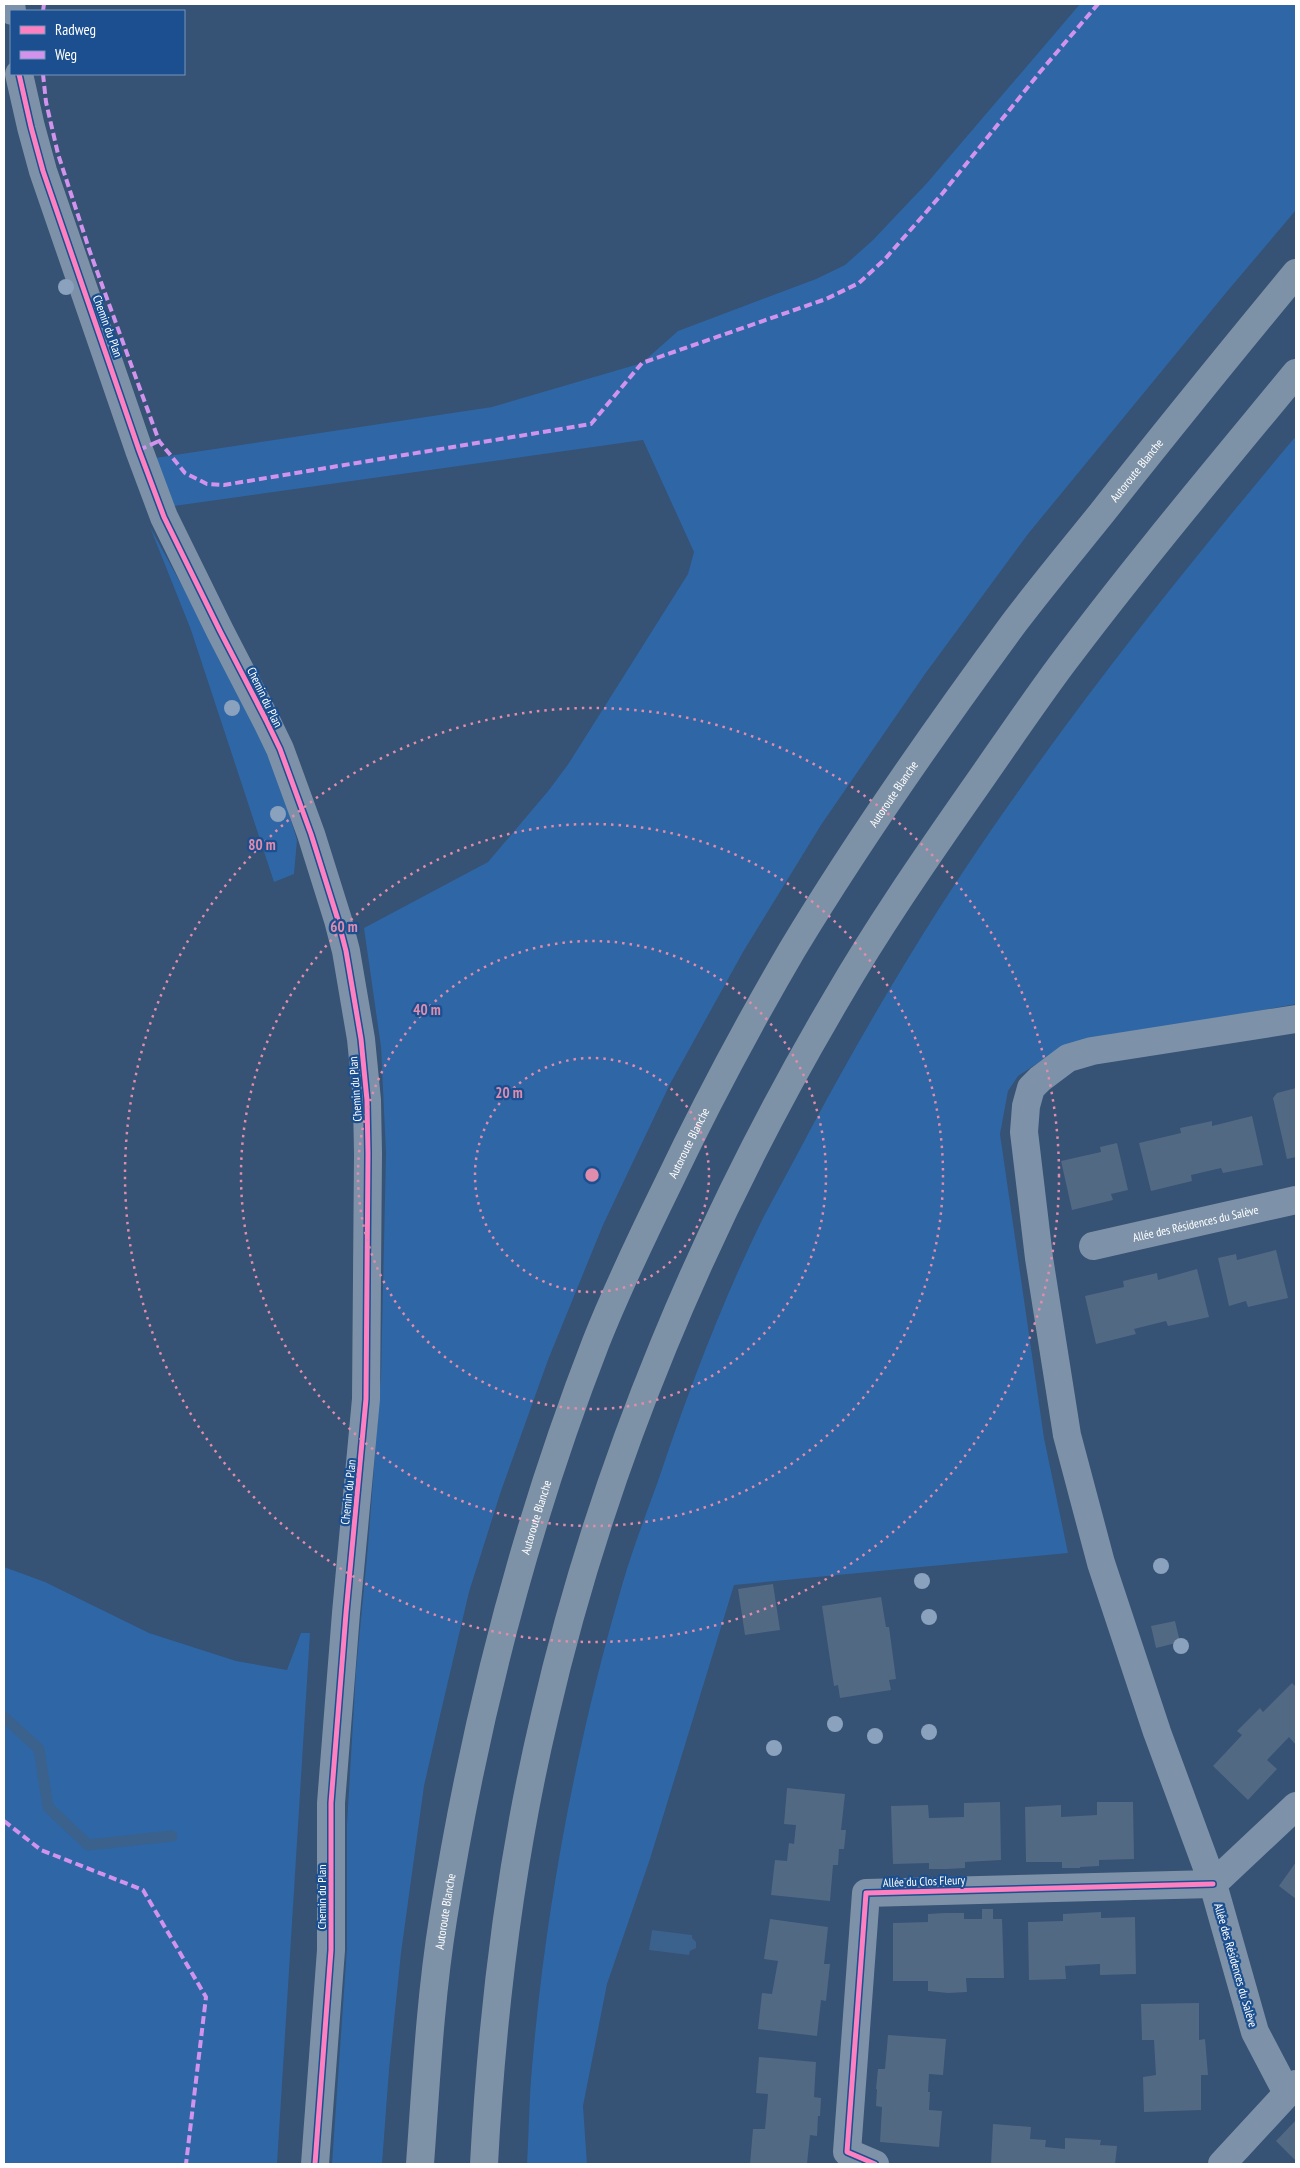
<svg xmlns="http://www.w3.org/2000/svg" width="1300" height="2168" font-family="'PT Sans Narrow',sans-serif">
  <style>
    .green { fill: #2f66a5 }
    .water { fill: #3b618d }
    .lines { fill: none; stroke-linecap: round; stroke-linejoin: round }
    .stream { stroke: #3b618d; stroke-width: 11 }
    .building { fill: #526984 }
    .minor { stroke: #7d92a8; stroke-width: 28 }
    .highway { stroke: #7e92a7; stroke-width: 28 }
    .quiet { stroke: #d193ec; stroke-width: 4; stroke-dasharray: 8 4; stroke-linecap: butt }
    .cycleway-casing { stroke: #1b4f8f; stroke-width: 8 }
    .cycleway { stroke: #ff80c0; stroke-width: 5 }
    .tree { fill: #8aa2be }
    .ring { fill: none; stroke: #e08cad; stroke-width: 2.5; stroke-dasharray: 2.5 5 }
    .labels { text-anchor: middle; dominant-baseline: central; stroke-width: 4.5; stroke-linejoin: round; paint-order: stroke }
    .street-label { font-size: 12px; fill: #fff; stroke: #1b4f8f }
    .centre { fill: #e08cad; stroke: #1b4f8f; stroke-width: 2.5 }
    .ring-label { font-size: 15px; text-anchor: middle; font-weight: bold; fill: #e08cad; stroke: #1b4f8f; stroke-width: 4.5; stroke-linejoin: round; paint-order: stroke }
  </style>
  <rect width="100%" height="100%" fill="#365274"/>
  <path class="green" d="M1080,4H1296V210L1225,294L1028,534L925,674L821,825L743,952L670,1084L603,1225L548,1360L501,1491L469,1592L442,1707L424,1786L401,1953L389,2070L382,2164H332L347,1948V1824L356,1671L368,1546L381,1376L386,1153L381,1047L364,928L488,862L549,790L569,763L688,574L694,552L643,440L174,506L155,458L492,407L642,363L678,331L816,279L845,265L873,240L927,183Z
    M1296,436V1004L1092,1041L1050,1055L1018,1076L1008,1091L1000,1134L1044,1438L1068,1553L734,1585L650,1859L607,1984L583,2106L587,2164H527C529,2132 529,2100 532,2067C546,1904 577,1739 623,1582C633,1548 646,1514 658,1481C688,1392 721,1304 762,1220C777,1191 793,1163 808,1134C869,1020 935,909 1010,803C1099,676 1196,555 1296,436Z
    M150,527L239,690L264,745L285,801L297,840L294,874L274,882L191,630Z
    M4,1567L45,1582L149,1633L236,1661L287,1670L301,1633H310L277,2164H4Z"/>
  <path class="water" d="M652,1930L692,1935V1938L696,1942V1948L690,1951L689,1955L649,1950Z"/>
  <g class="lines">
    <path class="stream" d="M4,1717L39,1749L48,1807L88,1845L172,1836"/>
  </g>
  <path class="building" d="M1296,1088V1157L1287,1159L1273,1098L1277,1093Z
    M1252,1116L1263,1165L1223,1173L1221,1168L1191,1175L1192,1181L1151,1191L1139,1143L1181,1133L1180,1128L1212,1121V1126Z
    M1117,1143L1128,1190L1111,1194L1113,1200L1072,1210L1061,1161L1101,1152L1100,1147Z
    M1276,1250L1288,1298L1248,1307L1246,1301L1229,1306L1218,1258L1236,1254L1237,1260Z
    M1197,1269L1209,1317L1168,1326L1166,1321L1134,1329L1136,1334L1096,1344L1085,1296L1124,1287L1123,1281L1157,1273L1158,1280Z
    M773,1584L780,1630L745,1635L738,1589Z
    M881,1597L886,1627H889L896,1679L889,1680L891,1690L840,1698L838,1685L834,1686L822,1606Z
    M1175,1621L1180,1642L1156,1648L1151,1626Z
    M1292,1683L1296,1687V1745L1289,1737L1267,1760L1277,1769L1248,1800L1213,1766L1242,1735L1237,1731L1260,1708L1263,1712Z
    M787,1788L845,1794L841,1830H846L844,1849H839L838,1865H833L830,1901L771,1895L775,1860L787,1861L789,1843L794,1844L796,1825L784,1824Z
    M1000,1802L1001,1860L965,1862V1868L947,1869H929V1863L893,1864L891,1806L928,1805L929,1818L964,1817V1803Z
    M1097,1802H1133L1134,1859L1099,1860V1866L1080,1867V1868H1062V1862H1026L1025,1807L1061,1805V1817L1097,1815Z
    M1296,1862V1899L1279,1886Z
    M982,1909H993V1919H1002L1004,1978H966L967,1992L948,1993L928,1991V1981H893V1923L928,1922V1914L945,1913H964V1919H982Z
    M1101,1912V1918L1135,1917L1136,1974L1100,1975V1964L1081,1965L1065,1966L1066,1979L1029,1980L1028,1922L1063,1921V1914Z
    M770,1919L828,1927L824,1964H830L826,2001L821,2000L817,2036L758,2029L762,1993L772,1994L778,1961L764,1959Z
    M1199,2003V2040L1205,2039L1208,2075H1201V2110L1144,2112L1143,2077L1156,2075L1154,2040H1142L1141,2004Z
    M888,2035L946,2039L943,2075L929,2074L928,2092H930L929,2110L942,2111L939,2147L880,2142L882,2107L876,2106L877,2089H876L878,2069H885Z
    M759,2057L816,2062L814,2097L821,2098L820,2116H818L817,2136L810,2135L807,2164H750L753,2129H765L768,2094L756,2093Z
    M1296,2120V2161L1276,2141Z
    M993,2124L1031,2127L1030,2139L1046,2140L1045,2147L1065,2149V2138L1101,2140L1100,2145L1117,2146L1115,2164H991Z"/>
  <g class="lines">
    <g class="minor">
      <path d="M11,4L12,11"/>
      <path d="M19,74L31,127L43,171L139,450L164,517L220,631L266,720L280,749L311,834L338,920L346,951L361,1039L367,1100L368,1154L366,1399L346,1613L331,1803V1950L315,2164"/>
      <path id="s1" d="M1093,1246L1296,1200"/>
      <path d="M1287,2093L1255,2032L1213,1884L1296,1806"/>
      <path d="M875,2164L847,2152L866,1893L1213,1884L1157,1732L1101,1563L1067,1435L1039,1258L1024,1132L1026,1106L1031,1088L1040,1079L1068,1058L1092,1051L1296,1019"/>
      <path d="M1222,2164L1296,2084"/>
    </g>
    <g class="highway">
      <path id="s2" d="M420,2164C426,2083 430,2000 443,1919C474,1723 524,1527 596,1342C617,1289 642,1237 667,1186C705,1106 747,1027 792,950C860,837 936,729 1014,623C1042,586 1072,550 1101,514C1165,433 1230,353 1296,273"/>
      <path d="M484,2164C492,2013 510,1862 545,1715C603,1463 706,1220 837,998C877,929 923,862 969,796C1000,752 1030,707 1062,664C1137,564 1217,469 1296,373"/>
    </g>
    <path class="quiet" d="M43,11L44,4
      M43,74L46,102L58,154L90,252L159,441L185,473L207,484L224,485L591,424L642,363L826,299L859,283L885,259L942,194L1040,72L1098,4
      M139,450L159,441
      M4,1821L41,1850L143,1890L206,1997L186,2164"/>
    <defs>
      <path id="cycleway" d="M19,74L31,127L43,171L139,450L164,517L220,631L266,720L280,749L311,834L338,920L346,951L361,1039L367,1100L368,1154L366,1399L346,1613L331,1803V1950L315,2164
        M875,2164L847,2152L866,1893L1213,1884"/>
    </defs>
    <use href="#cycleway" class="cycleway-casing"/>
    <use href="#cycleway" class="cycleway"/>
  </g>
  <g class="tree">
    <circle cx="66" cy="287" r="8"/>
    <circle cx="232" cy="708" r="8"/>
    <circle cx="278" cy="814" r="8"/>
    <circle cx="1161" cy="1566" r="8"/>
    <circle cx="922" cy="1581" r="8"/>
    <circle cx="929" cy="1617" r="8"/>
    <circle cx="1181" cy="1646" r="8"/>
    <circle cx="835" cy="1724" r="8"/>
    <circle cx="929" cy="1732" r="8"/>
    <circle cx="875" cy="1736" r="8"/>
    <circle cx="774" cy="1748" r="8"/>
  </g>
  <g class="ring">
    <circle cx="592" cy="1175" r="117"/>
    <circle cx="592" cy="1175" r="234"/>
    <circle cx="592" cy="1175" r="351"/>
    <circle cx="592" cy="1175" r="467"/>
  </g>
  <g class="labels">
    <g class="street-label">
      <text transform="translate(108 326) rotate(70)">Chemin du Plan</text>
      <text stroke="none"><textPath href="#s2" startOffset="1874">Autoroute Blanche</textPath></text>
      <text transform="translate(265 697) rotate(64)">Chemin du Plan</text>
      <text stroke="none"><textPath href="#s2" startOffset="1469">Autoroute Blanche</textPath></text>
      <text transform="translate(355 1089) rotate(-94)">Chemin du Plan</text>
      <text stroke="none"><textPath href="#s2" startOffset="1064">Autoroute Blanche</textPath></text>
      <text stroke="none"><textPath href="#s1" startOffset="105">Allée des Résidences du Salève</textPath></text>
      <text transform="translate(348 1492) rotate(-84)">Chemin du Plan</text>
      <text stroke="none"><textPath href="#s2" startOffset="659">Autoroute Blanche</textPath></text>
      <text transform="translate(924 1881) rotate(-2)">Allée du Clos Fleury</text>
      <text transform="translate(321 1897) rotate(-90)">Chemin du Plan</text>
      <text stroke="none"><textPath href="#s2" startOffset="254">Autoroute Blanche</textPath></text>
      <text transform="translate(1236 1965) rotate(74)">Allée des Résidences du Salève</text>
    </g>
  </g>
  <circle cx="592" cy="1175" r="8" class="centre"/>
  <g class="ring-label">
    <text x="262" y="850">80 m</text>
    <text x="344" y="932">60 m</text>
    <text x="427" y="1015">40 m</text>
    <text x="509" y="1098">20 m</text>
  </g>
  <rect width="1300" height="2168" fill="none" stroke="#ffffff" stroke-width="10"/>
  <rect x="10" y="10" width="175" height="65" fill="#1b4f8f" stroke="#7695bc"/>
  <rect x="20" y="26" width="25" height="8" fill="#ff80c0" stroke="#7695bc"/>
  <text x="55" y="35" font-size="15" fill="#ffffff">Radweg</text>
  <rect x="20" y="51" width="25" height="8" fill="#d193ec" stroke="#7695bc"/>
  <text x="55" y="60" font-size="15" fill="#ffffff">Weg</text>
</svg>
